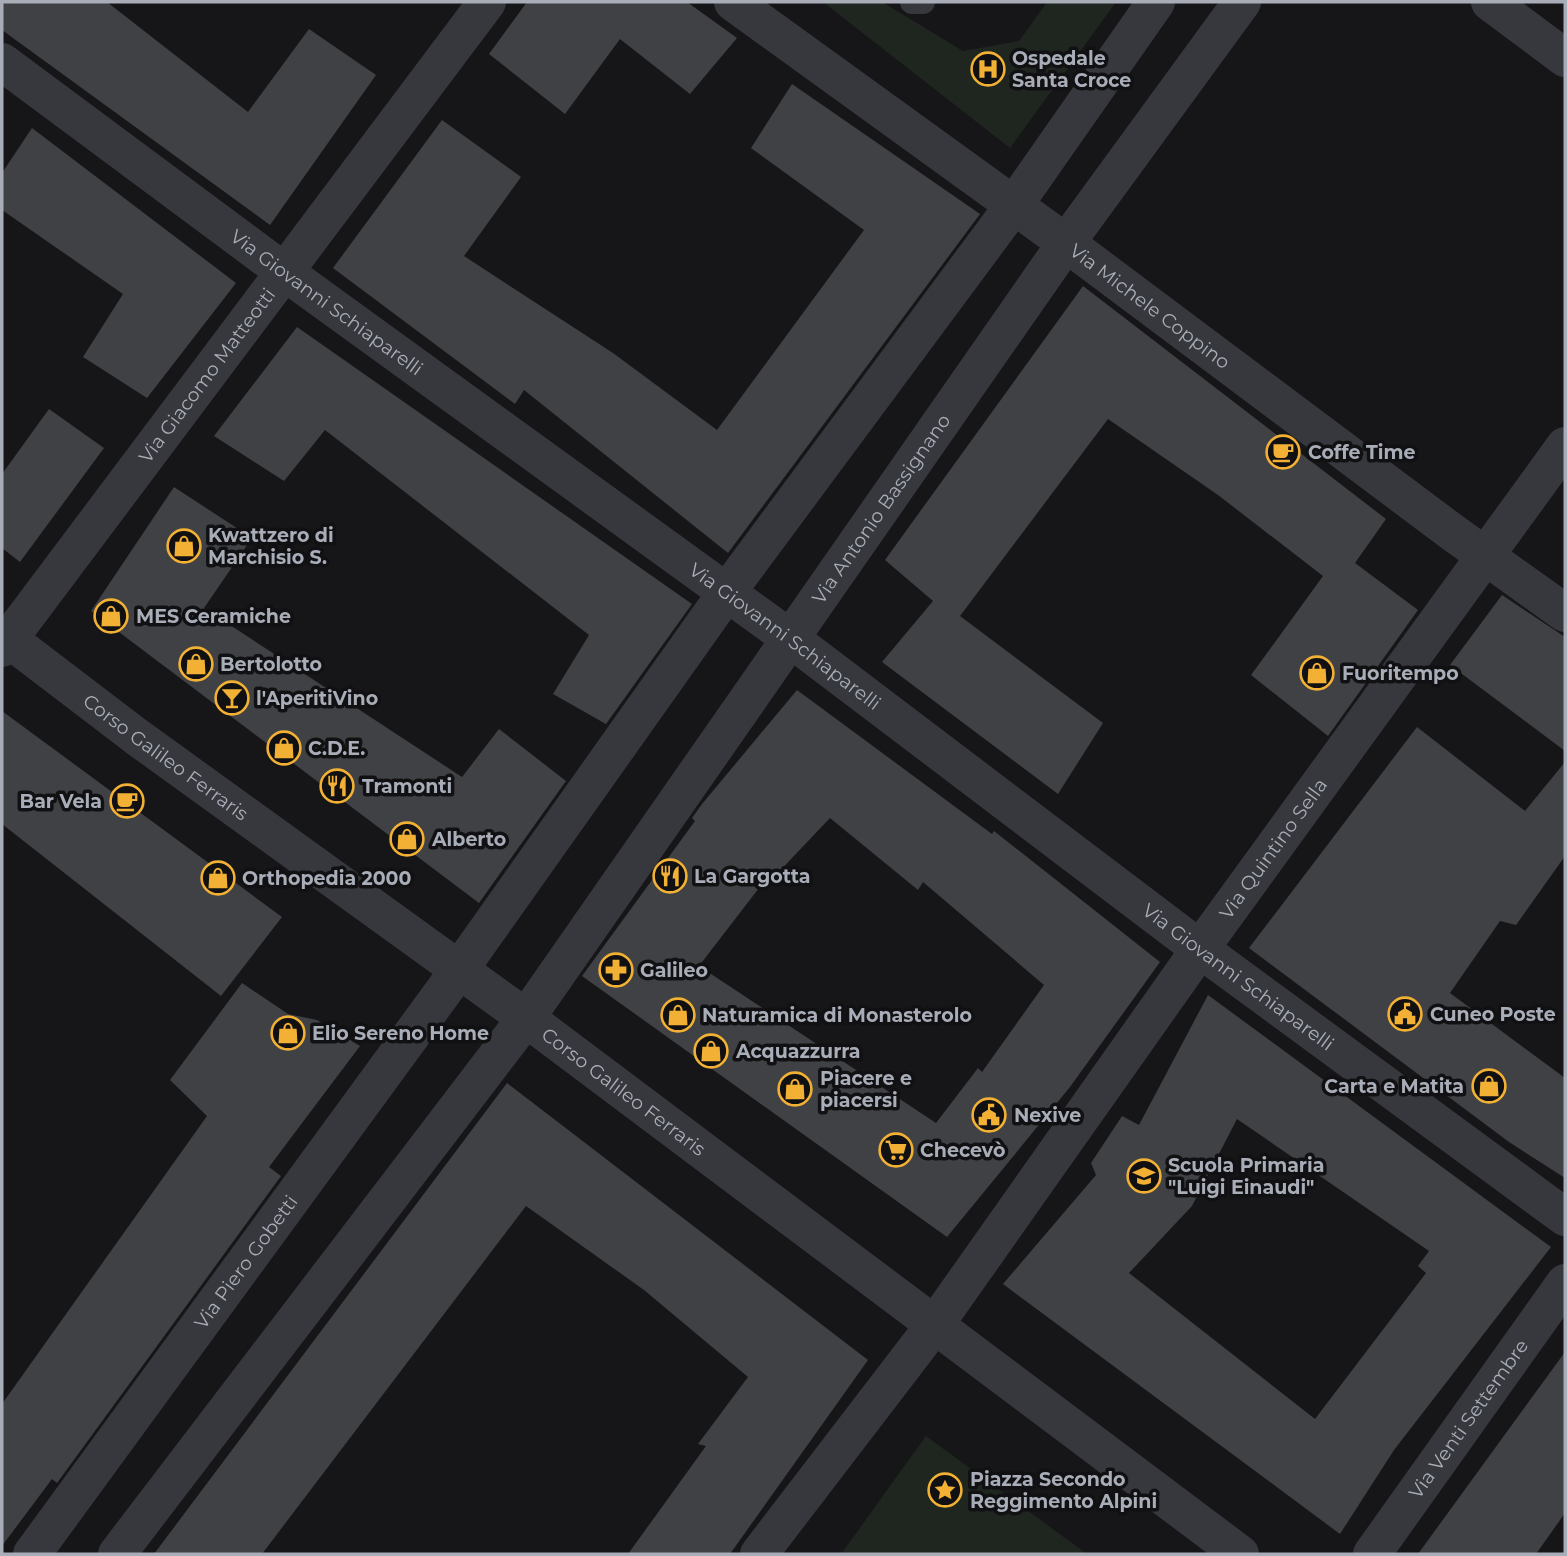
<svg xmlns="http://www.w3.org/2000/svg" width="1567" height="1556" font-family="Montserrat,sans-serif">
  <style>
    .green { fill: #1e261f }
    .building { fill: #404145; fill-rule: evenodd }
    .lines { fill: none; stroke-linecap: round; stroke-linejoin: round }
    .service { stroke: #37383d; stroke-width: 24 }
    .minor { stroke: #37383d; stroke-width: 38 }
    .tertiary { stroke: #37383d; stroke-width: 38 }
    .labels { text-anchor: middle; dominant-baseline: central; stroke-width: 7; stroke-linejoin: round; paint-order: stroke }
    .poi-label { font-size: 19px; font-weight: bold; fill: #a8adb8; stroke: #111113; text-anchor: start }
    .street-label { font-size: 19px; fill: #a8adb8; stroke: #111113 }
  </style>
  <rect width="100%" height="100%" fill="#161618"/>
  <path class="green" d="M823,2H882L963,51L1019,41L1047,2H1116L1010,148Z
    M926,1436L1087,1554H841Z"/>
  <path class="building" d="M2,2H107L248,112L309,29L376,75L270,225L2,30Z
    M527,2H687L737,38L690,94L620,39L565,114L489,54Z
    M792,84L980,214L728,553L524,390L515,404L333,268L442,120L521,177L464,256L613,353L717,430L864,230L751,148Z
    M32,128L236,283L147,398L83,357L123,294L2,210V173Z
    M1083,286L1386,519L1355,563L1418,610L1328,736L1251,675L1323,576L1218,495L1108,419L960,616L1103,723L1058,794L882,662L933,601L885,560Z
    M297,327L692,604L606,724L553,694L589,635L325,430L284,481L214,436Z
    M49,409L104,448L20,562L2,548V474Z
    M174,487L252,538L204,608L462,777L499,729L566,781L479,903L91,611Z
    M1502,595L1565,637V751L1450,665Z
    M797,690L992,834L994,831L1160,962L1070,1087L947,1237L582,976L695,821L692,818L702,804ZM830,818L918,890L923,882L1044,985L982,1072L978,1068L936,1123L699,966L769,875L773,878Z
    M2,711L282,917L221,996L2,824Z
    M1417,727L1525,811L1565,762V856L1516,925L1500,921L1450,993L1565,1078V1178L1509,1142L1249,948Z
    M242,983L288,1014L317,1020L360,1046L269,1167L281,1176L57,1483L52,1479L2,1546V1404L207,1116L170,1080Z
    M1208,995L1551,1247L1394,1450L1340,1534L1003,1284L1096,1175L1091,1163L1122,1116L1139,1125ZM1237,1119L1429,1251L1418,1266L1426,1273L1315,1419L1129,1273L1192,1206Z
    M507,1083L868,1360L730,1554H628L706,1446L698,1444L748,1377L644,1290L526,1206L262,1554H154Z
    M1565,1352V1513L1536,1554H1418Z"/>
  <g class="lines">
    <path class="service" d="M912,2H923"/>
    <g class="minor">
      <path id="s1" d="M733,2L1066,243L1452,532L1565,613"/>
      <path d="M1490,2L1565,58"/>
      <path id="s2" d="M2,62L286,273L791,639L1200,949L1565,1217"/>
      <path id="s3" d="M2,648L487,2"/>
      <path id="s4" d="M32,1554L459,970L727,592L1014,205L1156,2"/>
      <path id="s5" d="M117,1554L526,1018L1066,243L1242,2"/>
      <path id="s6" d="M759,1554L936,1323L1200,949L1565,446"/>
      <path id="s7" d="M1372,1554L1565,1283"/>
    </g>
    <path class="tertiary" id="s8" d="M2,634L137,737L526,1018L1240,1554"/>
  </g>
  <defs>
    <symbol id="hospital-ring" viewBox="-11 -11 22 22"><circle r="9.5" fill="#111113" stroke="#f2b134" stroke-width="1.5"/><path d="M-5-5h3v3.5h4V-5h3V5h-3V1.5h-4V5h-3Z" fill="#f2b134"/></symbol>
    <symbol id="cafe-ring" viewBox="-11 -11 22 22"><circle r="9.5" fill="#111113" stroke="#f2b134" stroke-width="1.5"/><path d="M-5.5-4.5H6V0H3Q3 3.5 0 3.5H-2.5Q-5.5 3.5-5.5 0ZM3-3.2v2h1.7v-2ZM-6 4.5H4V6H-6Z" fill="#f2b134"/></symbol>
    <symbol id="shop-ring" viewBox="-11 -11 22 22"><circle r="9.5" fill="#111113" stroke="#f2b134" stroke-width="1.5"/><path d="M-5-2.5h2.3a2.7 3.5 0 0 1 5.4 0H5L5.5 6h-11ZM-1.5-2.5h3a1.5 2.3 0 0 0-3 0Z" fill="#f2b134"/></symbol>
    <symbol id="bar-ring" viewBox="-11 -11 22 22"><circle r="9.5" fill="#111113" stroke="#f2b134" stroke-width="1.5"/><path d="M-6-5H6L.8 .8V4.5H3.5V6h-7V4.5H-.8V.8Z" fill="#f2b134"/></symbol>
    <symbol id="restaurant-ring" viewBox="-11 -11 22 22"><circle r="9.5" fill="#111113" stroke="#f2b134" stroke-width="1.5"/><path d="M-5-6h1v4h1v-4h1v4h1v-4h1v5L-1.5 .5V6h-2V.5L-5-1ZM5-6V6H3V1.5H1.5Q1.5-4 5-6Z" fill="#f2b134"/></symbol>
    <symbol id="pharmacy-ring" viewBox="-11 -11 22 22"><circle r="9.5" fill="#111113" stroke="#f2b134" stroke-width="1.5"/><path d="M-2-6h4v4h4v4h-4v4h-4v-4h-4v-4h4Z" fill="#f2b134"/></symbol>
    <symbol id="civic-ring" viewBox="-11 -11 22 22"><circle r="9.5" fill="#111113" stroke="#f2b134" stroke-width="1.5"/><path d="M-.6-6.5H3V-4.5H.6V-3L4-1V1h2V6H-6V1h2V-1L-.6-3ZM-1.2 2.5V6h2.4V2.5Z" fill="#f2b134"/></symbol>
    <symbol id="supermarket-ring" viewBox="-11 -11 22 22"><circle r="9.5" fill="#111113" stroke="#f2b134" stroke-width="1.5"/><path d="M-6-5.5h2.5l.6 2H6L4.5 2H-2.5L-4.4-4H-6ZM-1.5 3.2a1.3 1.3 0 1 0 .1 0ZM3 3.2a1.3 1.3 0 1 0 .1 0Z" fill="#f2b134"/></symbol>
    <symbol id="school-ring" viewBox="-11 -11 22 22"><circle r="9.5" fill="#111113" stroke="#f2b134" stroke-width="1.5"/><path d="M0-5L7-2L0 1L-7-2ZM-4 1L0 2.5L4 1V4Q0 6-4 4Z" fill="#f2b134"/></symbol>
    <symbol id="sight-ring" viewBox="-11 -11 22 22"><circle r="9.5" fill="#111113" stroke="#f2b134" stroke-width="1.5"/><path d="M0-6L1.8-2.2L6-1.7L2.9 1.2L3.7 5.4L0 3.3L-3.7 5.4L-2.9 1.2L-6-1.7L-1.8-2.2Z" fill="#f2b134"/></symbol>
  </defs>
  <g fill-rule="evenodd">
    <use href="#hospital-ring" x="969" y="50" width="38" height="38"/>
    <use href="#cafe-ring" x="1264" y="433" width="38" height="38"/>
    <use href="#shop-ring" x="165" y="527" width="38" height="38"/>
    <use href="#shop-ring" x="92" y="597" width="38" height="38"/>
    <use href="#shop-ring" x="177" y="645" width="38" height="38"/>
    <use href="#shop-ring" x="1298" y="654" width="38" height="38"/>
    <use href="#bar-ring" x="213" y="679" width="38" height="38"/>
    <use href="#shop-ring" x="265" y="729" width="38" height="38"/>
    <use href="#restaurant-ring" x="318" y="767" width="38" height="38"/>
    <use href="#cafe-ring" x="108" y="782" width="38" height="38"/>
    <use href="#shop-ring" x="388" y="820" width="38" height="38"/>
    <use href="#restaurant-ring" x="651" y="857" width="38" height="38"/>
    <use href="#shop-ring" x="199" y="859" width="38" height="38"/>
    <use href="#pharmacy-ring" x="597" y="951" width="38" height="38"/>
    <use href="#civic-ring" x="1386" y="995" width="38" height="38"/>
    <use href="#shop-ring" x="659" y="996" width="38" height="38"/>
    <use href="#shop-ring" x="269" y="1014" width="38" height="38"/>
    <use href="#shop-ring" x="692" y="1032" width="38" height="38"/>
    <use href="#shop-ring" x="1470" y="1067" width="38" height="38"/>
    <use href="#shop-ring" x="776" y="1070" width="38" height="38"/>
    <use href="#civic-ring" x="970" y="1096" width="38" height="38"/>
    <use href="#supermarket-ring" x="877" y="1131" width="38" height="38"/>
    <use href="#school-ring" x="1125" y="1157" width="38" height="38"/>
    <use href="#sight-ring" x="926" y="1471" width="38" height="38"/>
  </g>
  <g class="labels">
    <g class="poi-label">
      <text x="1012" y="58">Ospedale<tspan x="1012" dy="22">Santa Croce</tspan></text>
      <text x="1308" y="452">Coffe Time</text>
      <text x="208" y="535">Kwattzero di<tspan x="208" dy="22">Marchisio S.</tspan></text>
      <text x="136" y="616">MES Ceramiche</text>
      <text x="220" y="664">Bertolotto</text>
      <text x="1342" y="673">Fuoritempo</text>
      <text x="256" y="698">l'AperitiVino</text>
      <text x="308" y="748">C.D.E.</text>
      <text x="362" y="786">Tramonti</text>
      <text x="102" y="801" text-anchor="end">Bar Vela</text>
      <text x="432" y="839">Alberto</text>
      <text x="694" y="876">La Gargotta</text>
      <text x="242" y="878">Orthopedia 2000</text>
      <text x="640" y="970">Galileo</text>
      <text x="1430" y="1014">Cuneo Poste</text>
      <text x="702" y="1015">Naturamica di Monasterolo</text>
      <text x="312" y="1033">Elio Sereno Home</text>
      <text x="736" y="1051">Acquazzurra</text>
      <text x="820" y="1078">Piacere e<tspan x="820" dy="22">piacersi</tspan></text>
      <text x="1464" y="1086" text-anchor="end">Carta e Matita</text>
      <text x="1014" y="1115">Nexive</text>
      <text x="920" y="1150">Checevò</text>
      <text x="1168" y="1165">Scuola Primaria<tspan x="1168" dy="22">"Luigi Einaudi"</tspan></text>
      <text x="970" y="1479">Piazza Secondo<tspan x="970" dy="22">Reggimento Alpini</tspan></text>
    </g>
    <g class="street-label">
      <text stroke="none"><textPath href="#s2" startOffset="404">Via Giovanni Schiaparelli</textPath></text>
      <text stroke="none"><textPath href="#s1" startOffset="516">Via Michele Coppino</textPath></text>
      <text stroke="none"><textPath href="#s3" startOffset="341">Via Giacomo Matteotti</textPath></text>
      <text stroke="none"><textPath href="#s5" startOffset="1295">Via Antonio Bassignano</textPath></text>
      <text stroke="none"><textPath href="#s2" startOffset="971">Via Giovanni Schiaparelli</textPath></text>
      <text stroke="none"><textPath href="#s8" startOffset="205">Corso Galileo Ferraris</textPath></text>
      <text stroke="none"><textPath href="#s6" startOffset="873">Via Quintino Sella</textPath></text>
      <text stroke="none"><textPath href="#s2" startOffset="1538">Via Giovanni Schiaparelli</textPath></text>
      <text stroke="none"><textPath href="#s8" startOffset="772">Corso Galileo Ferraris</textPath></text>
      <text stroke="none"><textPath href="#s4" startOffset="362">Via Piero Gobetti</textPath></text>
      <text stroke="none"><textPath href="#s7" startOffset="166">Via Venti Settembre</textPath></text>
    </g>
  </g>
  <rect width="1567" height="1556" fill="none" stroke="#a8adb8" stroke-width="7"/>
</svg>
